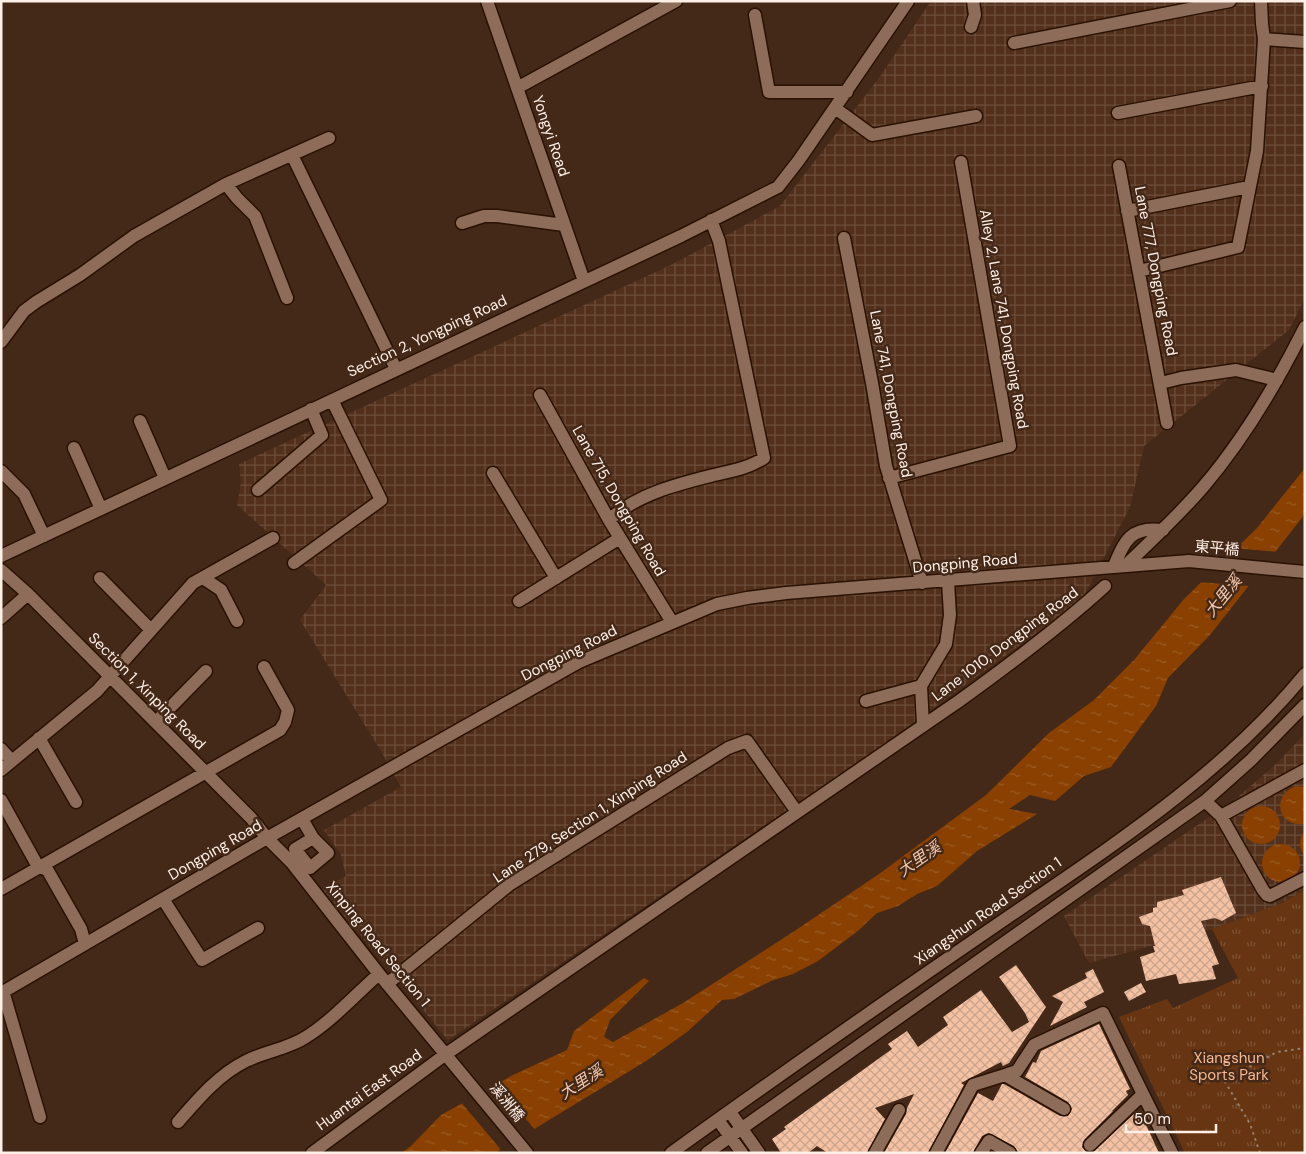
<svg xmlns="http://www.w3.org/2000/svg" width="1306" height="1154" font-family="'DM Sans','Noto Sans TC',sans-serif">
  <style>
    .industrial { fill: url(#industrial-grid) }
    .park { fill: url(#park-tufts) }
    .water { fill: url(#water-ripples) }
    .pier { fill: #452918 }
    .building { fill: url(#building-cross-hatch) }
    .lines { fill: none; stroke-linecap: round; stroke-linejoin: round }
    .minor-casing { stroke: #2a1102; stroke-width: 15 }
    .path { stroke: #978073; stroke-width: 2; stroke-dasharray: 2.5 4; stroke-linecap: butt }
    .minor { stroke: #8d6c5a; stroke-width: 12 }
    .labels { text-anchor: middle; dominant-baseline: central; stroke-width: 5; stroke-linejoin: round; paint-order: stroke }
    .street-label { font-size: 15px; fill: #feefe7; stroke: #452918 }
    .park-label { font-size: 15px; fill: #f7b792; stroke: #452918 }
    .water-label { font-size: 16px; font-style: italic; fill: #f3c8af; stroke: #452918 }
  </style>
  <defs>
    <pattern id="industrial-grid" width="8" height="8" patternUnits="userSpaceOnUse" patternTransform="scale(1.25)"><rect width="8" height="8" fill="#52301b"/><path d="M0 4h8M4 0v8" fill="none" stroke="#6c4e3c"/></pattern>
    <pattern id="park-tufts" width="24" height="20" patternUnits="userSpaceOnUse" patternTransform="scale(1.25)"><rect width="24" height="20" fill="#673512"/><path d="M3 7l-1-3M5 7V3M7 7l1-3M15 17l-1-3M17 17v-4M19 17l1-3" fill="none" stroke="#7e5334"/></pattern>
    <pattern id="water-ripples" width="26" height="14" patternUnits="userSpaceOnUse" patternTransform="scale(1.25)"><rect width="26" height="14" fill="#894000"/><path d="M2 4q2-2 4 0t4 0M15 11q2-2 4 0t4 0" fill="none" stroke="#9b5c25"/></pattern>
    <pattern id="building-cross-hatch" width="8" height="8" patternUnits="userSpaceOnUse" patternTransform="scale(1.25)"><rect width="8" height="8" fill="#f4c1a3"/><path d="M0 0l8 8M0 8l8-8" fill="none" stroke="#caa38c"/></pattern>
  </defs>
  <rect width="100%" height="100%" fill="#452918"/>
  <path class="industrial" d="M931,1H1305V298L1289,330L1144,446L1130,507L1082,600L877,749L448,1040L322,889L346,876L341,855L324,830L401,787L382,753L300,620L326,585L237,505L241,482L239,464L671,265L780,206L879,78Z
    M1305,734V890L1282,903L1212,929L1089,963L1064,916L1233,801L1274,766Z"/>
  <path class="park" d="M1305,890V1153H1185L1119,1017L1167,999L1173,1008L1238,978L1212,929L1282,903Z"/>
  <path class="water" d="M1305,468V514L1210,635L1168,678L1156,706L1111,767L1084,776L1055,801L1030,795L1009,809L1037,814L977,851L937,886L917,894L898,906L877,913L859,930L818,961L793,974L771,981L734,999L722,1000L687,1032L646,1061L495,1153H401L411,1146L441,1115L513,1075L567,1050L574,1031L644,978L649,981L610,1020L604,1037L613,1042L683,1003L793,932L879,874L986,795L1049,733L1094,700L1134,660L1184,599L1257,528Z
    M1296,786L1305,787L1304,824C1277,827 1271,795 1296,786Z
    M1242 825a19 19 0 1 1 38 0a19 19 0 1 1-38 0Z
    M1305,830V856C1298,848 1299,839 1305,830Z
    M1262 863a19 19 0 1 1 38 0a19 19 0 1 1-38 0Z"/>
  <path class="pier" d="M1233,548L1277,552L1251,586L1198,582Z
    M495,1082L536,1131L502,1151L460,1101Z"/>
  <path class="building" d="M1221,877L1236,913L1222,921L1215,918L1201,921L1219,964L1212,966L1216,979L1179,984L1176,974L1146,981L1140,957L1155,952L1153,946H1155L1150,926L1142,924L1139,917L1153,912V908L1157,907V902L1184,895L1182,890Z
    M1016,965L1046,1007L1009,1063L1003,1066L1001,1062L961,1083L964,1085L928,1153H884L906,1114L907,1108L914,1094L875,1108L885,1119L867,1153H828L817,1146L808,1153H781L772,1139L786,1129L784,1127L892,1049L888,1044L907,1031L918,1047L948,1025L943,1017L981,990L1012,1032L1029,1022L1025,1013L999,977Z
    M1093,969L1104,992L1084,1002L1087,1007L1050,1026L1063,1002L1052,996L1087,978L1085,973Z
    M1141,983L1146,992L1129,1001L1124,992Z
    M1099,1024L1130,1089L1126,1091L1128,1095L1112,1111H1113L1084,1140L1082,1147L1088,1153H1018L1014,1146L989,1133L982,1136L973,1153H945L978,1093L993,1101L1002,1084H1004L1060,1116H1068L1072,1109L1068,1102L1025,1077L1033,1062L1036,1063L1041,1051Z
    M1135,1113L1141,1114L1159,1153H1092Z"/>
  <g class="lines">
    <defs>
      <path id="minor" d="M487,1L584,281
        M755,15L769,92H847
        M971,27L975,15L973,1
        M1264,39L1305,42
        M1014,43L1230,1
        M517,88L676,1
        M835,108L872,135L976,116
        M1118,113L1262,86
        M292,155L396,369
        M1119,166L1167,423
        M226,184L237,198L255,216L287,298
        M1127,211L1249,187
        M462,223L484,216H497L564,225
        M844,238L872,383L886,466L922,583
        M1139,271L1238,247L1257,151L1264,39L1262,24L1261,1
        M1,342L24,311L36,302L80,275L134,236L226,184L329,138
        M1161,383L1181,378L1236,370L1277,380
        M540,395L609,520L672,622
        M140,421L165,478
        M74,448L101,509
        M1,471L24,494L44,536
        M493,473L556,578
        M889,478L1010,446L961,162
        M258,490L322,435L311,409
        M609,520C637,494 678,484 714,475C732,471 749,468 764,458L719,241L711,220
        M1,556L681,236L778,187L799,160L908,1
        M294,563L381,500L332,400
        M1126,565C1152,540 1179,515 1203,487C1244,439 1277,383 1305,327
        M1114,566C1125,540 1131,526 1163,530
        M1,570L28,594L251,818L267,838L292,863L379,974L527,1153
        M100,578L151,630
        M203,578L221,590L237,621
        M519,601L620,538
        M1,618L28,594
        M866,701L921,686
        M156,722L206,671
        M923,726L921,686L946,644L950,615L948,581
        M39,738L76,802
        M1,749L12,761
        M1,770L97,691L193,583L273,538
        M1,800L36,863L48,871L81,929L85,944
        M1205,801L1221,816L1263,890L1267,895L1270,896L1305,878
        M1221,816L1305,770
        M302,819L313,838L295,849L310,868L328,853L313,838
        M1,889L280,730L285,722L288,710L264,667
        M163,899L202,960L258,928
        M387,984L509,885L728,748L747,741L797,812
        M3,991L40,1117
        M1,993L267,838L579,662L717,604L747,598L786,593L1189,561L1305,572
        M1005,1075L1017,1071L1034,1045L1103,1013L1172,1153
        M730,1112L759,1153
        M718,1120L742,1153
        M178,1122C198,1099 218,1075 246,1061C266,1051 288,1049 306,1037C332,1021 356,994 379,974
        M1090,1145L1143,1094
        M312,1153L446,1054L959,701C1009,665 1059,628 1105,586
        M671,1153C778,1076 887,1000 995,926C1104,851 1220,778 1305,674
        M707,1153L1205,801L1251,760L1305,705
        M875,1153L899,1110
        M936,1153L973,1085L1005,1075L1064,1109
        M981,1153L989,1141L1010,1153"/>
    </defs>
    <use href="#minor" class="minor-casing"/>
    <path class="path" d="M1260,1153L1250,1124L1224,1080L1277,1052L1305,1048"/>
    <use href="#minor" class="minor"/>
  </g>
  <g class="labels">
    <g class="street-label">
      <text transform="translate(551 136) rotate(71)">Yongyi Road</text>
      <text transform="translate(1156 271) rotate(79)">Lane 777, Dongping Road</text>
      <text transform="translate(1004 319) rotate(80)">Alley 2, Lane 741, Dongping Road</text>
      <text transform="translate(427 336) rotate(-25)">Section 2, Yongping Road</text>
      <text transform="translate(891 394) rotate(79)">Lane 741, Dongping Road</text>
      <text transform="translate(619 501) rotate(60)">Lane 715, Dongping Road</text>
      <text transform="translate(1217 548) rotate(5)">東平橋</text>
      <text transform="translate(965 563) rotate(-5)">Dongping Road</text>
      <text transform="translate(1005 644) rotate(-37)">Lane 1010, Dongping Road</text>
      <text transform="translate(569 653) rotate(-27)">Dongping Road</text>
      <text transform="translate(147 691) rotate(45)">Section 1, Xinping Road</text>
      <text transform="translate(590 817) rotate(-33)">Lane 279, Section 1, Xinping Road</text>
      <text transform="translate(215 850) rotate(-30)">Dongping Road</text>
      <text transform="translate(988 911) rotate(-35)">Xiangshun Road Section 1</text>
      <text transform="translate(378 944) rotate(51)">Xinping Road Section 1</text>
      <text transform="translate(369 1090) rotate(-36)">Huantai East Road</text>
      <text transform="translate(507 1102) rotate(51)">溪洲橋</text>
    </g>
    <g class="park-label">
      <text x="1229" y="1058">Xiangshun<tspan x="1229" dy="17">Sports Park</tspan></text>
    </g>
    <g class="water-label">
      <text transform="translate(1223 596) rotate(-51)">大里溪</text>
      <text transform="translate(919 859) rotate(-35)">大里溪</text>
      <text transform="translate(581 1082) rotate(-33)">大里溪</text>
    </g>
  </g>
  <rect width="1306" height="1154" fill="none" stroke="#feefe7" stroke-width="5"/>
  <path d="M1126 1124v8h90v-8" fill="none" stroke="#feefe7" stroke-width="2.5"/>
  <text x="1134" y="1124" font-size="15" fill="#feefe7" stroke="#452918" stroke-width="4" paint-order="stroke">50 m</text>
</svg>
